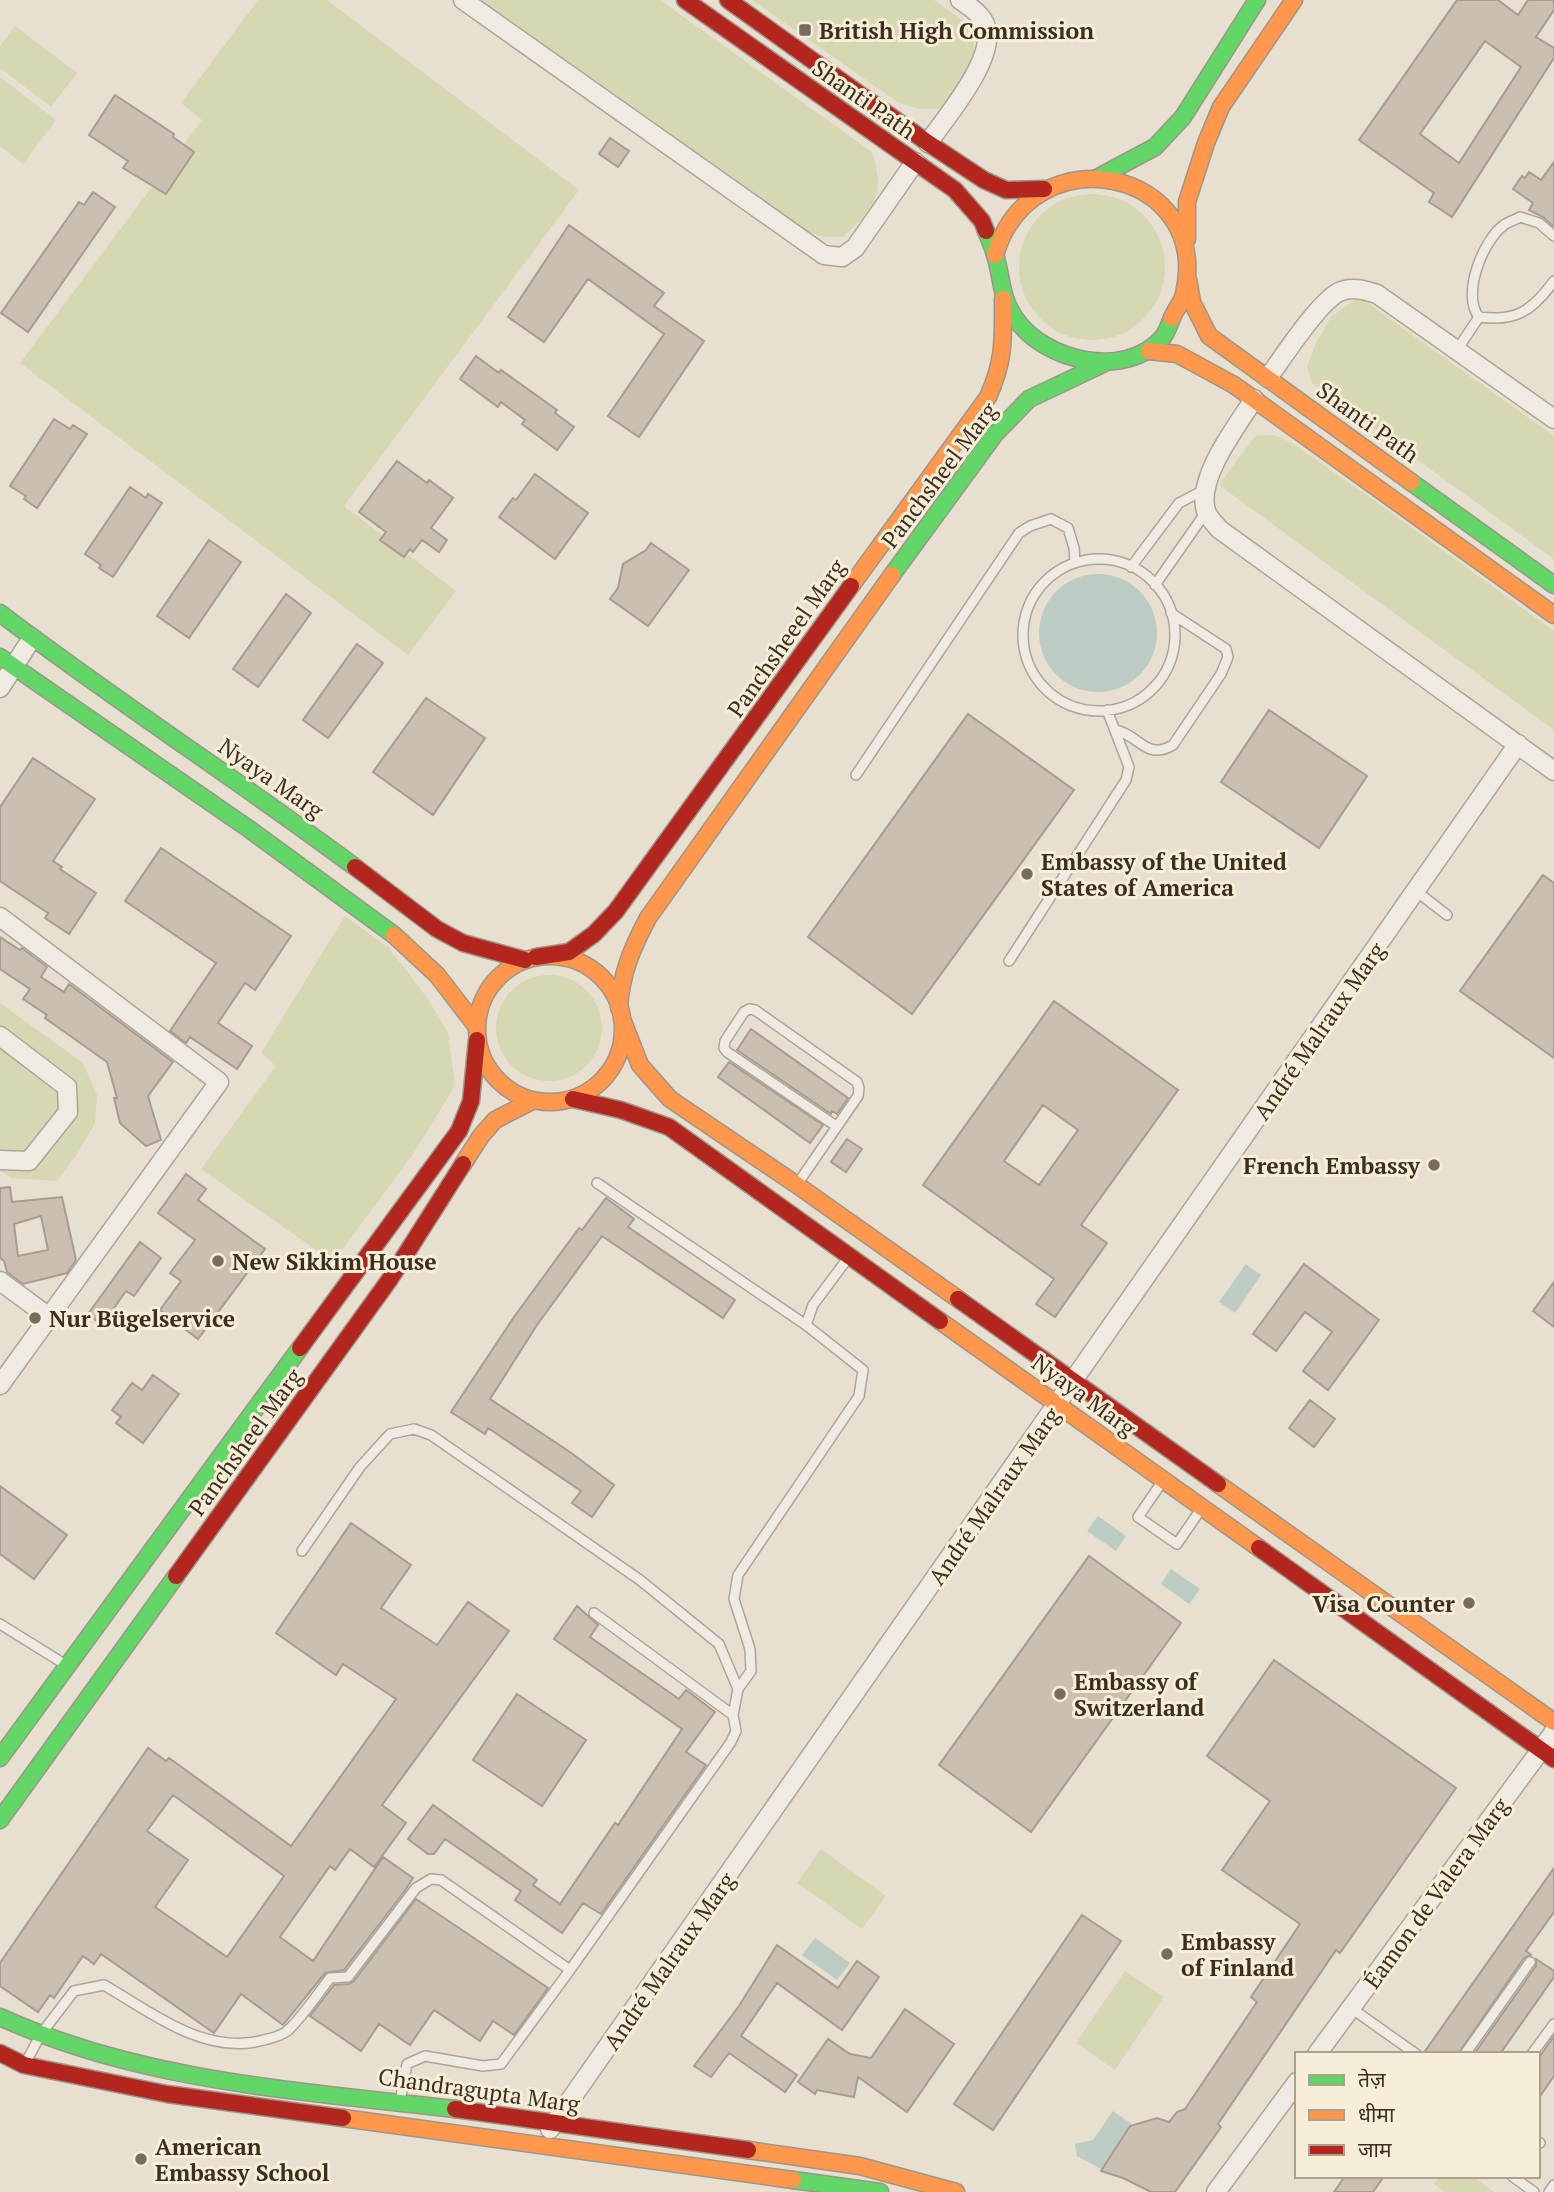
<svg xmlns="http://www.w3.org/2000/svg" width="1554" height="2192" font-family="'PT Serif','Noto Sans Devanagari',serif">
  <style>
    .green { fill: #d6d7b3 }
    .water { fill: #bcccc2 }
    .building { fill: #cbbfb2; stroke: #a89c90; stroke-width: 2; fill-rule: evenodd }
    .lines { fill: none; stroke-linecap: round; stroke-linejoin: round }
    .lane-casing { stroke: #ada599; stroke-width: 12 }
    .street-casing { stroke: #ada599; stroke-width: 21 }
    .fast-casing { stroke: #9c958a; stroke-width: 19 }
    .slow-casing { stroke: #9c958a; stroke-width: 19 }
    .jam-casing { stroke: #9c958a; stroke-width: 19 }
    .lane { stroke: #efebe3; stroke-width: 9 }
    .street { stroke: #efebe3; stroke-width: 18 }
    .fast { stroke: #63d668; stroke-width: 16 }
    .slow { stroke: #ff974d; stroke-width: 16 }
    .jam { stroke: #b3261e; stroke-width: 16 }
    .poi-dot { fill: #786c5e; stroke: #f7eed8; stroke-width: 2.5 }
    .labels { text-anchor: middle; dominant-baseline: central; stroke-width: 6; stroke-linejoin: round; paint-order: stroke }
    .poi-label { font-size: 23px; font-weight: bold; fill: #3d2e20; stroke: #f7eed8; text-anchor: start }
    .street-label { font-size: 23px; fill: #3d2e20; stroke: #f7eed8 }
  </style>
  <rect width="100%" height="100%" fill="#e7e0d1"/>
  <path class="green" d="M258,0H327L579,190L344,506L456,591L408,655L20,363L202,120L181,103Z
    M476,0H660L872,152C886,195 875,208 843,237H824L803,231Z
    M752,0H934L968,24L974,43V66L958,92L939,109H919L899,103Z
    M15,26L77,73L51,107L0,68V46Z
    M0,77L56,120L23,164L0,146Z
    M1019 267a73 73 0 1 1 146 0a73 73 0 1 1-146 0Z
    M1359,297L1554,436V559L1312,383L1307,367L1316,343L1331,317Z
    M1274,435L1292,443L1368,496L1554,631V730L1219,485L1255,436Z
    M345,916L389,948L428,999L448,1033L455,1086L413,1154L333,1262L201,1169L276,1066L261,1053Z
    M496 1028a53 53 0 1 1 106 0a53 53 0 1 1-106 0Z
    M0,1003L83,1063L97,1095L95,1123L77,1154L57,1181L11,1178L0,1171Z
    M821,1849L886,1896L862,1929L797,1883Z
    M1125,1971L1164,1997L1115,2070L1076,2043Z
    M1440,2176H1472L1494,2192H1445L1434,2184Z"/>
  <path class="water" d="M1039 633a59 59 0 1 1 118 0a59 59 0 1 1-118 0Z
    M1246,1264L1261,1275L1235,1313L1219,1302Z
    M1098,1516L1126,1536L1116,1551L1087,1531Z
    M1171,1569L1200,1589L1189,1604L1161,1584Z
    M815,1938L850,1963L837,1980L802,1955Z
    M1113,2111L1132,2124L1101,2169L1077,2156L1075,2144L1093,2140Z"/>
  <path class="building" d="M1457,0H1498L1518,15L1528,0H1554V10L1536,37L1554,48V58L1452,217L1429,202L1434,193L1359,140ZM1485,41L1521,67L1459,163L1420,134Z
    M115,95L174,134L173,137L194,152L166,194L123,168L128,161L89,135Z
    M610,138L629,151L618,167L599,154Z
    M1554,162V227L1543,217L1529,210L1533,203L1513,189L1522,176L1525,178L1529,172L1541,180Z
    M93,192L115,207L28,332L1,313L79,202L84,205Z
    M569,225L664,293L654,306L704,341L639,437L608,416L664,334L588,279L544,342L508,317Z
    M476,356L499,373L501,370L557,410L555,413L574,427L557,450L522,424L525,420L501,402L498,407L460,379Z
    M54,419L70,429L73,425L87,434L37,508L24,499L26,496L10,486Z
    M397,461L427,483L429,480L453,498L431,528L447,540L439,552L422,540L413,552L410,549L404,557L380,540L386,532L359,512Z
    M535,474L588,513L555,559L499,517L513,498L516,500Z
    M130,487L146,498L148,494L162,503L113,577L99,568L101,565L85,554Z
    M209,540L241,562L189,638L157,616Z
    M651,543L689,570L648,626L610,599L618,588L623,564L646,550Z
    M286,594L311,613L258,687L233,669Z
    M357,644L383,663L328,738L303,720Z
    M426,698L485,738L433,815L373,772Z
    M1269,710L1367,776L1319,848L1221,782Z
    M968,714L1074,790L912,1014L808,937Z
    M33,758L95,799L53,861L62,867L60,869L96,893L69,934L45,918L48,913L0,881V807Z
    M161,848L291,936L255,990L245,983L218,1023L252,1046L237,1069L190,1037L186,1043L170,1031L216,963L125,901Z
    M1543,875L1554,883V1058L1460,991Z
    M0,937L20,950L22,948L47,967L41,977L64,992L69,984L173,1062L148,1096L161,1140L146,1146L120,1123L114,1098H117L107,1062L45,1018L47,1015L23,999L30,989L0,969Z
    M1054,1001L1178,1090L1081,1225L1107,1243L1055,1317L1036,1304L1054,1279L923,1185ZM1043,1105L1078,1130L1039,1185L1004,1161Z
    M751,1029L848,1098L837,1114L832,1111L831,1114L737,1050Z
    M729,1062L823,1125L810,1143L718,1077Z
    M847,1139L862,1149L846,1172L831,1162Z
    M186,1174L206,1189L198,1200L265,1249L198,1339L160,1310L181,1281L170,1273L195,1240L158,1213Z
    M10,1187L12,1202L62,1197L76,1260L67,1273L23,1284L7,1272L4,1261L0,1258V1188ZM41,1216L48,1250L18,1256L14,1224Z
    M606,1198L634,1219L628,1227L735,1300L723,1318L602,1236L537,1325L490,1399L570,1452L614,1485L592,1517L572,1503L581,1491L488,1428L485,1434L451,1412L514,1317L579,1228L582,1230Z
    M140,1242L161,1258L134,1296L126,1291L102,1325L88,1314Z
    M1304,1264L1379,1320L1328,1390L1303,1371L1332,1332L1305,1312L1276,1351L1253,1334Z
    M1554,1282V1327L1533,1311Z
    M153,1375L179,1394L143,1443L116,1423L121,1417L112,1410L132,1383L142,1390Z
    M1310,1400L1335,1419L1314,1447L1289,1428Z
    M0,1486L67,1535L34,1579L0,1554Z
    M351,1523L411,1565L381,1608L437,1645L468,1602L509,1631L382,1805L406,1823L374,1867L350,1849L335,1870L330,1866L280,1937L313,1961L383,1857L413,1878L404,1892L344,1970L325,1973L283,2025L241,1994L214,2033L101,1954L94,1964L83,1956L54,1998L50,1995L38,2012L0,1986V1963L148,1748L166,1761L169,1758L291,1846L396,1699L343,1664L336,1675L276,1633ZM173,1795L284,1876L227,1957L155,1907L188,1860L147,1831Z
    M1089,1556L1181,1623L1031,1832L939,1765Z
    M577,1606L598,1625L590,1637L679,1699L686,1690L715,1712L686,1752L706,1765L601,1914L583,1903L562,1933L515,1900L521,1891L445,1839L434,1854H428L408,1839L433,1805L537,1880L533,1885L560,1904L615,1823L618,1825L682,1729L554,1639Z
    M1274,1660L1456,1788L1340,1953L1336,1950L1218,2124L1221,2127L1175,2192H1151L1123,2178L1101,2171L1130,2126L1157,2118L1169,2122L1177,2112L1185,2109L1257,2002L1251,1997L1300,1924L1222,1870L1270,1801L1207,1756Z
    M517,1694L586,1740L542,1806L473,1760Z
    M1554,1868V1912L1526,1951L1531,1955L1524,1958L1458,2054H1423Z
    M416,1899L548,1988L514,2035L493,2021L480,2041L434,2010L410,2045L379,2024L361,2051L310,2016L334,1985L349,1984L354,1981Z
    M1082,1915L1121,1941L993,2130L954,2104Z
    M777,1945L838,1988L857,1961L879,1977L842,2030L777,1983L741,2036L797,2075L785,2092L729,2053L711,2077L694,2066L739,2006Z
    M1536,1959L1554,1971V1977L1500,2054H1474L1536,1966Z
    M905,2009L954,2044L907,2112L858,2077L854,2097L817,2090L815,2094L798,2082L828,2039L850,2054L871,2058Z
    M1554,2036V2076L1538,2099V2059Z
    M1345,2176H1384L1373,2192H1334Z"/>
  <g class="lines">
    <defs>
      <path id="lane" d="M1554,236L1539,223L1520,217C1515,220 1508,222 1504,225C1483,240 1461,295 1479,317C1516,322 1532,311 1554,281
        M1457,350L1479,317
        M1023 635a76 76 0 1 1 152 0a76 76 0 1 1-152 0Z
        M1131,567L1179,503L1204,490
        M1155,585L1206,512
        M1115,730C1140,735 1146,761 1173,745L1221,674L1228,657L1226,649L1171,613
        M856,775L1019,533L1030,526L1051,519L1068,528L1074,548L1075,563
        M1416,891L1447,915
        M1009,961L1126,780L1129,767L1107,710
        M597,1183L806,1325
        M798,1183L858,1096L859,1088L857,1082L755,1010L749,1009L744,1012L725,1041L724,1048L727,1052L836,1126
        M1162,1482L1138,1517L1177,1544L1201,1509
        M302,1551L360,1467L390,1434L414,1429L431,1435L640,1580L719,1644L738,1689L733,1715
        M0,1624L66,1665
        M738,1689L751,1671L750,1649L734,1599L738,1575L859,1396L863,1370L806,1325L813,1305L848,1258
        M1351,2008L1416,2054
        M1465,2054L1530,1962
        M1532,2054L1554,2024
        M25,2064L41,2034L74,1991L104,1985C149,2011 200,2052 255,2042C265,2040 278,2037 286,2032C297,2024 320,1991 330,1978L348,1977L416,1888L431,1879L441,1880L570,1970L731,1742L736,1731L733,1715L594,1613
        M400,2101L407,2064L425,2056L483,2066L501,2064L570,1970
        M1538,2142L1540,2143
        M1512,2176L1534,2192
        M1549,2192L1554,2185"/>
      <path id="street" d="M463,0L824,255L842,257L855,248L915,162
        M928,143C946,117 996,59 986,27C983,15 970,7 960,0
        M1268,378C1283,357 1318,303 1339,292C1352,286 1364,290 1377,294L1554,419
        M1254,399C1237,426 1196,478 1206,511C1208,517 1215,524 1219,529L1554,771
        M0,688L32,638
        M0,917L219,1082L0,1385
        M0,1036L67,1087L68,1112L29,1161L0,1160
        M0,1281L49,1317
        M1317,2054L1554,1732
        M550,2129L1518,744
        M1216,2192L1297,2082"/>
      <path id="fast" d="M1097,178L1155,147L1183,117L1257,0
        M986,231C990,241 995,251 997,262C1002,282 1002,300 1015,318C1044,361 1125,381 1163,337C1167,332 1169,325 1172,318
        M1411,482L1554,585
        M892,575L995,434L1029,399L1105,363
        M0,613C116,701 238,780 355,867
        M0,657L249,829L394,935
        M0,1758L300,1348
        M0,1820L176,1576
        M0,2017C142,2082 302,2091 455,2109
        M793,2180L880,2192"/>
      <path id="slow" d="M1187,239V202L1206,143L1221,107L1294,0
        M995,255C1032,131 1213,169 1184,294C1182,303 1175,310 1172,318
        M1188,279L1192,302L1209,336L1411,482
        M1149,351L1177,354L1234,385L1554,615
        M851,586L988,397C1005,359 1003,339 1003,299
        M394,935L437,975L477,1027
        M477 1029a73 73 0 1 1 146 0a73 73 0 1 1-146 0Z
        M619,1008C621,974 632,948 648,918L892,575
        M622,1019L640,1065L670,1099L797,1185L958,1299
        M463,1164L481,1136L495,1120L532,1101
        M940,1321L1259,1548
        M1218,1484L1554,1722
        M343,2118L793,2180
        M748,2150L860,2166L956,2192"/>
      <path id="jam" d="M685,0L955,190L982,221L986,231
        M728,0L928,143L984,180L1006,190L1044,189
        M355,867L437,929L463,943L525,960
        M536,957L569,952L594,934L616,911L851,586
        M573,1099L621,1110L669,1127L940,1321
        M958,1299L1218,1484
        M300,1348L459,1131L471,1101L477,1040
        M1259,1548L1554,1759
        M176,1576L390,1279L463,1164
        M0,2053L24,2065L167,2094L343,2118
        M455,2109L748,2150"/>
    </defs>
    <use href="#lane" class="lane-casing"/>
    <use href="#street" class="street-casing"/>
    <use href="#fast" class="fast-casing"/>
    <use href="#slow" class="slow-casing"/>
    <use href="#jam" class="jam-casing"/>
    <use href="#lane" class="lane"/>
    <use href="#street" class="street"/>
    <use href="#fast" class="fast"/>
    <use href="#slow" class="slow"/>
    <use href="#jam" class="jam"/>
  </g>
  <g class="poi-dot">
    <rect x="798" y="23" width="14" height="14" rx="3.5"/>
    <circle cx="1027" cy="874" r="7"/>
    <circle cx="1434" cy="1165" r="7"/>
    <circle cx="218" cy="1261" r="7"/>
    <circle cx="35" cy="1318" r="7"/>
    <circle cx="1469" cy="1603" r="7"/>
    <circle cx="1060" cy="1694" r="7"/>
    <circle cx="1167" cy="1954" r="7"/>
    <circle cx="141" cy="2159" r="7"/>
  </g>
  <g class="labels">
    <g class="poi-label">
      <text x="819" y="30">British High Commission</text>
      <text x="1041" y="861">Embassy of the United<tspan x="1041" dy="26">States of America</tspan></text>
      <text x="1420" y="1165" text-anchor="end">French Embassy</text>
      <text x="232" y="1261">New Sikkim House</text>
      <text x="49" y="1318">Nur Bügelservice</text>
      <text x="1455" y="1603" text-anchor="end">Visa Counter</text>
      <text x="1074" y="1681">Embassy of<tspan x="1074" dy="26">Switzerland</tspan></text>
      <text x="1181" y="1941">Embassy<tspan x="1181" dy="26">of Finland</tspan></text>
      <text x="155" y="2146">American<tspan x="155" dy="26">Embassy School</tspan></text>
    </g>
    <g class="street-label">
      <text transform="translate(864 99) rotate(35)">Shanti Path</text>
      <text transform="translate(1368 422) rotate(36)">Shanti Path</text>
      <text transform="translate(939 475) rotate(-53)">Panchsheel Marg</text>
      <text transform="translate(786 638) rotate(-55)">Panchsheeel Marg</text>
      <text transform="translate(271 778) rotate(35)">Nyaya Marg</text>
      <text transform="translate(1319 1031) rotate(-55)">André Malraux Marg</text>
      <text transform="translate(1084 1395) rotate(36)">Nyaya Marg</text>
      <text transform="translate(245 1442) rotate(-54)">Panchsheel Marg</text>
      <text transform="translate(994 1496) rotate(-55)">André Malraux Marg</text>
      <text transform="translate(1436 1893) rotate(-54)">Éamon de Valera Marg</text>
      <text transform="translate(669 1961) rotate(-55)">André Malraux Marg</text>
      <text transform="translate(479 2090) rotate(8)">Chandragupta Marg</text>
    </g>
  </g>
  <rect x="1295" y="2052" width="245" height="126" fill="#f7eed8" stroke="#ada18e" stroke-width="2"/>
  <rect x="1309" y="2075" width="35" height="10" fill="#63d668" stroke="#ada18e" stroke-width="2"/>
  <text x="1358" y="2087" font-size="21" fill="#3d2e20">तेज़</text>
  <rect x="1309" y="2110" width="35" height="10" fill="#ff974d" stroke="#ada18e" stroke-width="2"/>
  <text x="1358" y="2122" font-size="21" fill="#3d2e20">धीमा</text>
  <rect x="1309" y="2145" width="35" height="10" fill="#b3261e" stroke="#ada18e" stroke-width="2"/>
  <text x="1358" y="2157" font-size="21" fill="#3d2e20">जाम</text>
</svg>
